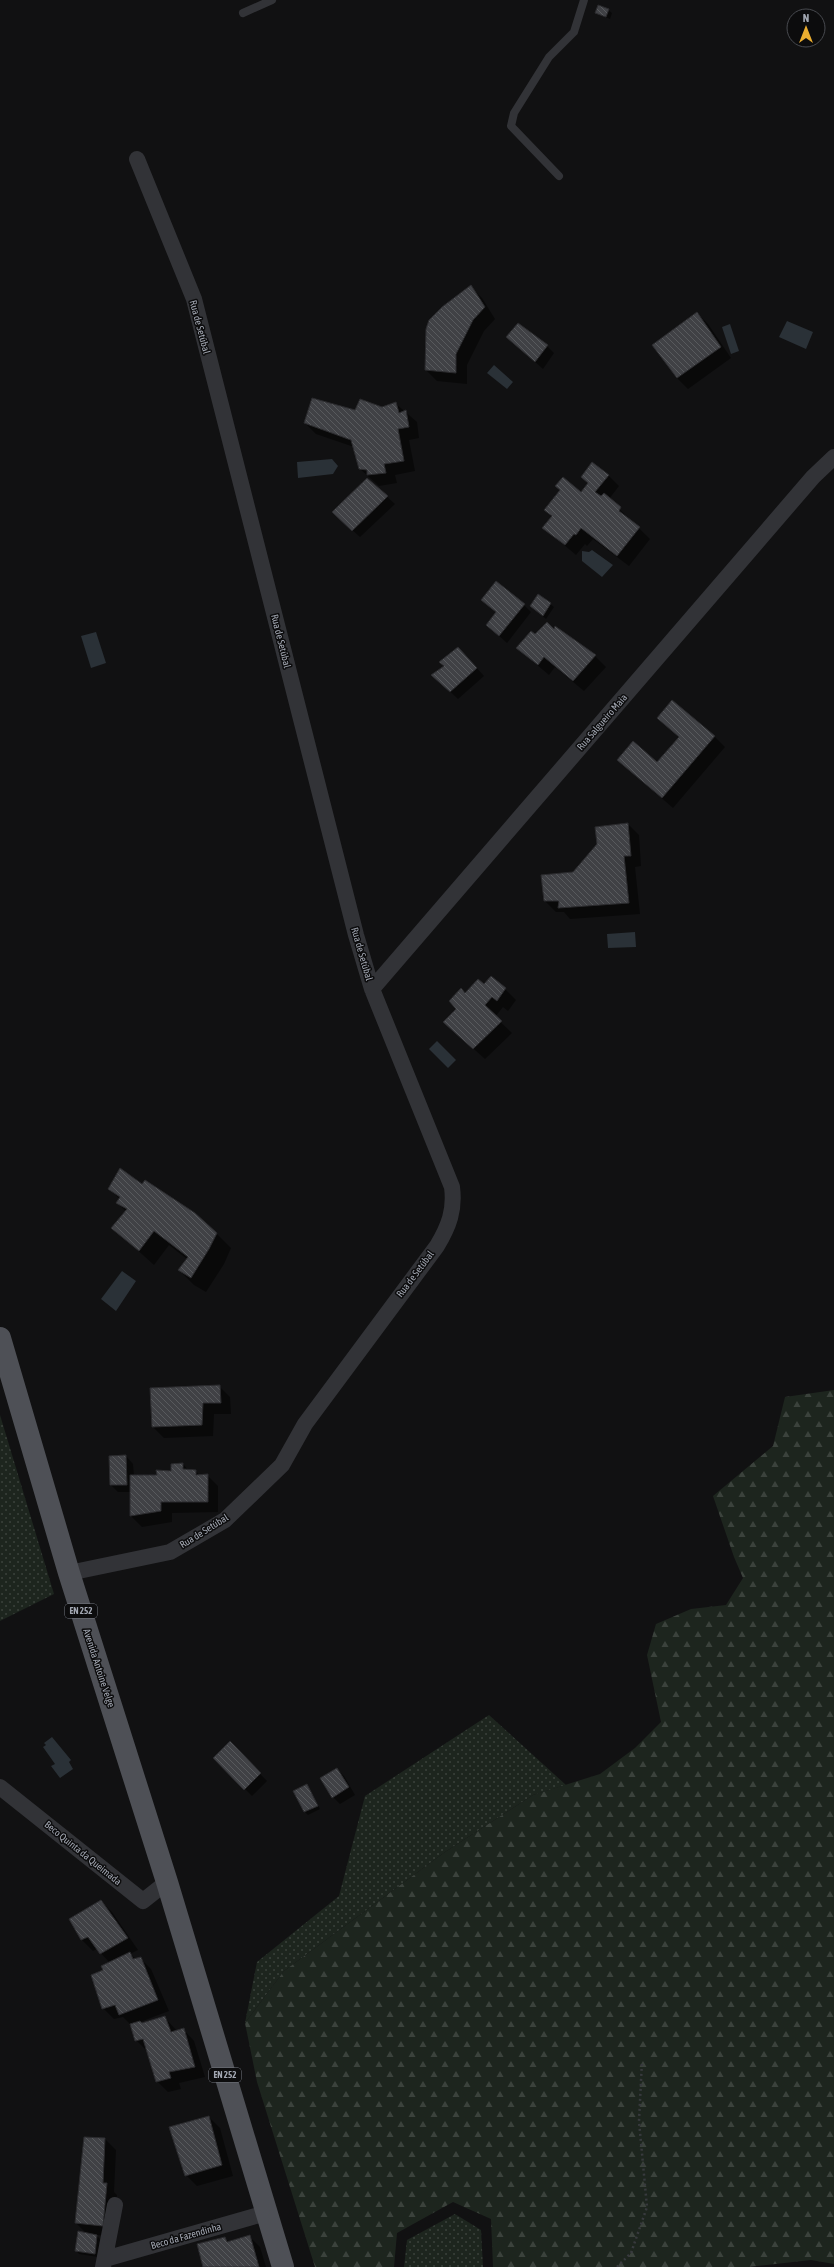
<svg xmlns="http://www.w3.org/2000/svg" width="834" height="2267" font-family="'Asap Condensed',sans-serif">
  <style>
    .grass { fill: url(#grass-dots) }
    .forest { fill: url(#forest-firs) }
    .water { fill: #2a3137 }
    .shadow { fill: #0007 }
    .building { fill: url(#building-back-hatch); stroke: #2b2b2e }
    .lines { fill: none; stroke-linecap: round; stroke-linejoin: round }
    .path { stroke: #383a3e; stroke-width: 2.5; stroke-dasharray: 2 3; stroke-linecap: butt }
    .service { stroke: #323337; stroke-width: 8 }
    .minor { stroke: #323337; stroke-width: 16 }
    .primary { stroke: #4e5056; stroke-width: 22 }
    .labels { text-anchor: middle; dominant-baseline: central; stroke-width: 3; stroke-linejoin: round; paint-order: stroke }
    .shield { fill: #0c0c0d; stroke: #757880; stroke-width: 1 }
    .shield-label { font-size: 9px; font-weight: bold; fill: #a2a7b2 }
    .street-label { font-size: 10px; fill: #a2a7b2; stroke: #0c0c0d }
  </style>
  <defs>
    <pattern id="grass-dots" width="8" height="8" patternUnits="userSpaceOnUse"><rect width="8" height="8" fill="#1d251e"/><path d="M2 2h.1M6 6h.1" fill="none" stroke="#3b423c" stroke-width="1.8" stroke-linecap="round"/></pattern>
    <pattern id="forest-firs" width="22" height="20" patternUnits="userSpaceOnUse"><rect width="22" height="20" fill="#1d251e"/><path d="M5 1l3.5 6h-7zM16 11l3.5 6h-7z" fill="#3b423c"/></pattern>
    <pattern id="building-back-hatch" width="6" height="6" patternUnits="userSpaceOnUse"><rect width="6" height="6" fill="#404145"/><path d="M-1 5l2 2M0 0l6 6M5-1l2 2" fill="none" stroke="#585a5d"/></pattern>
  </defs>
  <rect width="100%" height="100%" fill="#111112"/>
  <path class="grass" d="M0,1415L54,1594L0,1621Z
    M489,1715L566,1785L533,1795L445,1852L284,1971L245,2023L257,1962L339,1896L365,1796Z
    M455,2214L481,2230L483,2267H404L407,2240Z"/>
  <path class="forest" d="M834,1390V2264L811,2260L748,2267H493L491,2219L453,2202L397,2233L394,2267H315L257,2082L245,2023L284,1971L445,1852L533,1795L600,1774L635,1748L661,1722L647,1655L656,1624L691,1609L726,1605L743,1578L734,1557L713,1496L773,1446L785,1397Z"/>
  <path class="water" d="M787,321L813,332L806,349L779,337Z
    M730,324L739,351L731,354L722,327Z
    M494,365L513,382L507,389L487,373Z
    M332,459L338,466L333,474L298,478L297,462Z
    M592,550L613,565L602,577L582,561V551L589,552Z
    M96,632L106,663L91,668L81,636Z
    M635,932L636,947L608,948L607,934Z
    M437,1041L456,1060L448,1068L429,1049Z
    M122,1271L136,1281L116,1311L101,1299Z
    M52,1737L71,1760L69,1762L73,1769L60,1778L51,1766L55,1764L43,1747L46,1745L44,1743Z"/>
  <path class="shadow" d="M608,10L612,13L610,19L597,13Z
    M471,287L482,298L495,319L484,331L467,365V384L437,381L426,370Z
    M697,313L708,324L731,358L688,389L677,378Z
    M515,344L547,346L554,353L543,369Z
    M395,403L417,422L419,438L409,440L415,471L395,475L397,483L379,486L360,469L354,447L316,434L305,423L356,411L382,408Z
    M608,475L619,486L609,499L650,539L629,566L593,539L587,546L585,544L576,555L544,528L552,517L545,510L581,493Z
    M367,479L395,504L360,537L340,519Z
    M538,595L554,607L546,619L531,606Z
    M482,600L524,605L531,612L507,643L487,625L497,613Z
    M556,628L595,656L606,667L584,691L555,667L549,675L517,648L536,635L555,631Z
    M465,655L484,676L458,699L433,675Z
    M658,718L714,736L725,747L673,808L618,760L657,763L679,738Z
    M628,824L639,835L641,866L635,867L640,914L570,919L564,912H556L545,901Z
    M484,985L505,989L516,1000L508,1011L503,1007L495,1017L512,1033L485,1059L456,1033L457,1009L466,994Z
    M109,1189L216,1233L231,1248L224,1264L206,1292L194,1285L179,1270L187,1259L169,1245L154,1265L112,1227L126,1211L117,1203L120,1199Z
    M219,1386L230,1397L231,1414H214L213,1436L164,1438L153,1427Z
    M126,1456L133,1464L134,1476H158L172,1472L183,1464L189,1471H196L200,1476L207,1475L218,1486V1512L172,1513V1522L142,1527L131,1516V1492H118L111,1485Z
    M230,1743L267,1781L252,1796L214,1758Z
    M337,1769L344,1776L355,1795L340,1804L333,1797Z
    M306,1785L320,1809L308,1815L305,1812Z
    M101,1901L112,1912L138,1950L130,1954L136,1959L140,1958L151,1969L169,2011L140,2022L142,2024L165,2018L177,2031L183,2029L194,2041L205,2077L179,2083L181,2089L168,2092L157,2081L147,2051L136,2040L131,2025L123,2017L114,2019L103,2008L104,1971L110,1963L97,1949L93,1951L82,1940L70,1919Z
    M209,2117L220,2128L233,2176L197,2186L186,2175Z
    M85,2138L105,2139L116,2150L114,2192L117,2195L114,2236L96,2235L100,2239L98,2257L79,2254L76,2250L87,2234L76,2223Z
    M249,2236L260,2247L266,2267H204L225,2238L229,2242Z"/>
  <path class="building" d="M598,5L609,9L606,17L595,13Z
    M471,285L485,307L473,320L456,354V373L425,370L426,329L429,320L442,307Z
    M697,312L721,347L677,378L652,345Z
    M518,323L548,345L535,362L506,337Z
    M312,398L355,410L360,399L382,407L396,402L399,413L406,410L409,427L398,429L404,461L384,464L386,473L367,475V470L359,469L351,440L304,423Z
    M592,462L609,475L595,492L601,496L604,493L621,507L619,511L640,527L617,556L581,528L576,535L574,534L565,545L542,528L552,516L544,510L560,490L555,486L563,477L581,492L588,483L581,477Z
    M367,478L388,496L352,531L332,512Z
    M496,581L525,604L499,636L486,625L496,612L481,600Z
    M538,594L551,603L543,616L530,606Z
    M547,622L554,629L555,626L596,655L573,681L544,657L538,665L516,648L531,631L535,634Z
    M458,647L477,668L450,692L431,675L444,666L439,662Z
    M672,700L715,736L662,798L617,760L633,741L657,762L679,737L657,718Z
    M628,823L631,856H624L629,903L558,908L559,901H544L541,875L573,872L597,844L595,827Z
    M491,976L506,988L497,1001L492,997L485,1005L502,1021L473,1049L443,1022L456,1009L449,1001L461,988L465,993L478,979L484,984Z
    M120,1168L142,1184L145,1180L195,1213L217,1233L209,1249L191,1278L178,1270L188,1257L154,1231L139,1251L111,1228L127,1209L116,1203L120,1197L108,1189Z
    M220,1385L221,1403H203L202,1425L152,1427L150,1388Z
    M126,1455L127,1485H110L109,1456Z
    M183,1463V1469L196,1470V1475L208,1474V1502H161V1511L130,1516V1475H157L156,1470L171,1471V1464Z
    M230,1741L261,1773L244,1790L213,1758Z
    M337,1768L349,1787L332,1798L320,1778Z
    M307,1784L318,1806L304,1812L293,1791Z
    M101,1900L128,1938L100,1954L88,1937L81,1940L69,1919Z
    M130,1952L133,1959L141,1957L158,2000L119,2015L115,2005L102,2009L91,1975L103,1970L101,1966Z
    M165,2016L171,2032L184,2028L195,2067L169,2072L171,2078L156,2082L143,2039L135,2041L130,2024L140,2021L142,2023Z
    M209,2116L222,2165L185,2176L169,2127Z
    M84,2137L105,2138L103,2183H107L103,2226L75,2223Z
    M78,2231L97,2235L95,2254L75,2251Z
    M250,2235L259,2267H203L197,2244L225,2237L227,2242Z"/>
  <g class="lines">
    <path class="path" d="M617,2267L631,2253L647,2207L639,2121L642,2061"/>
    <path class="service" d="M243,13L272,0
      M559,176L511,126L514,113L549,57L574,32L584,0"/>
    <path class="minor" d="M372,989L813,477L834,457
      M69,1573L170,1552L225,1520L282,1465L305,1424L437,1246C449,1226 455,1210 452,1187L372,989L356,935L194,299L137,159
      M0,1787L143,1901L167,1882
      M105,2259L266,2213
      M103,2267L115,2205"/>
    <path class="primary" d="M0,1338L69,1573L167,1882L283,2267"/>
  </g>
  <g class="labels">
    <g class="shield">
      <rect x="65" y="1604" width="32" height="14" rx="3"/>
      <rect x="209" y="2068" width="32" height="14" rx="3"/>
    </g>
    <g class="shield-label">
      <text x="81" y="1611">EN 252</text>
      <text x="225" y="2075">EN 252</text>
    </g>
    <g class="street-label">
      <text transform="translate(200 327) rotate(75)">Rua de Setúbal</text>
      <text transform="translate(281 641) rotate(76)">Rua de Setúbal</text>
      <text transform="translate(602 722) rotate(-49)">Rua Salgueiro Maia</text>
      <text transform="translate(362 954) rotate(74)">Rua de Setúbal</text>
      <text transform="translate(415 1274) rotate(-53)">Rua de Setúbal</text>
      <text transform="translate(204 1531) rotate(-32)">Rua de Setúbal</text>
      <text transform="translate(99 1668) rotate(72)">Avenida Antoine Velge</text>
      <text transform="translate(83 1853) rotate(39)">Beco Quinta da Queimada</text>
      <text transform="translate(186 2236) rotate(-16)">Beco da Fazendinha</text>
    </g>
  </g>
  <g transform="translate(806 28)"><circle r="19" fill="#0c0c0d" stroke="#484a4f"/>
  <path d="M0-3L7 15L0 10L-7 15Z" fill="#ebae30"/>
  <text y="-6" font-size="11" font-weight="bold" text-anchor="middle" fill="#a2a7b2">N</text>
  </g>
</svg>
